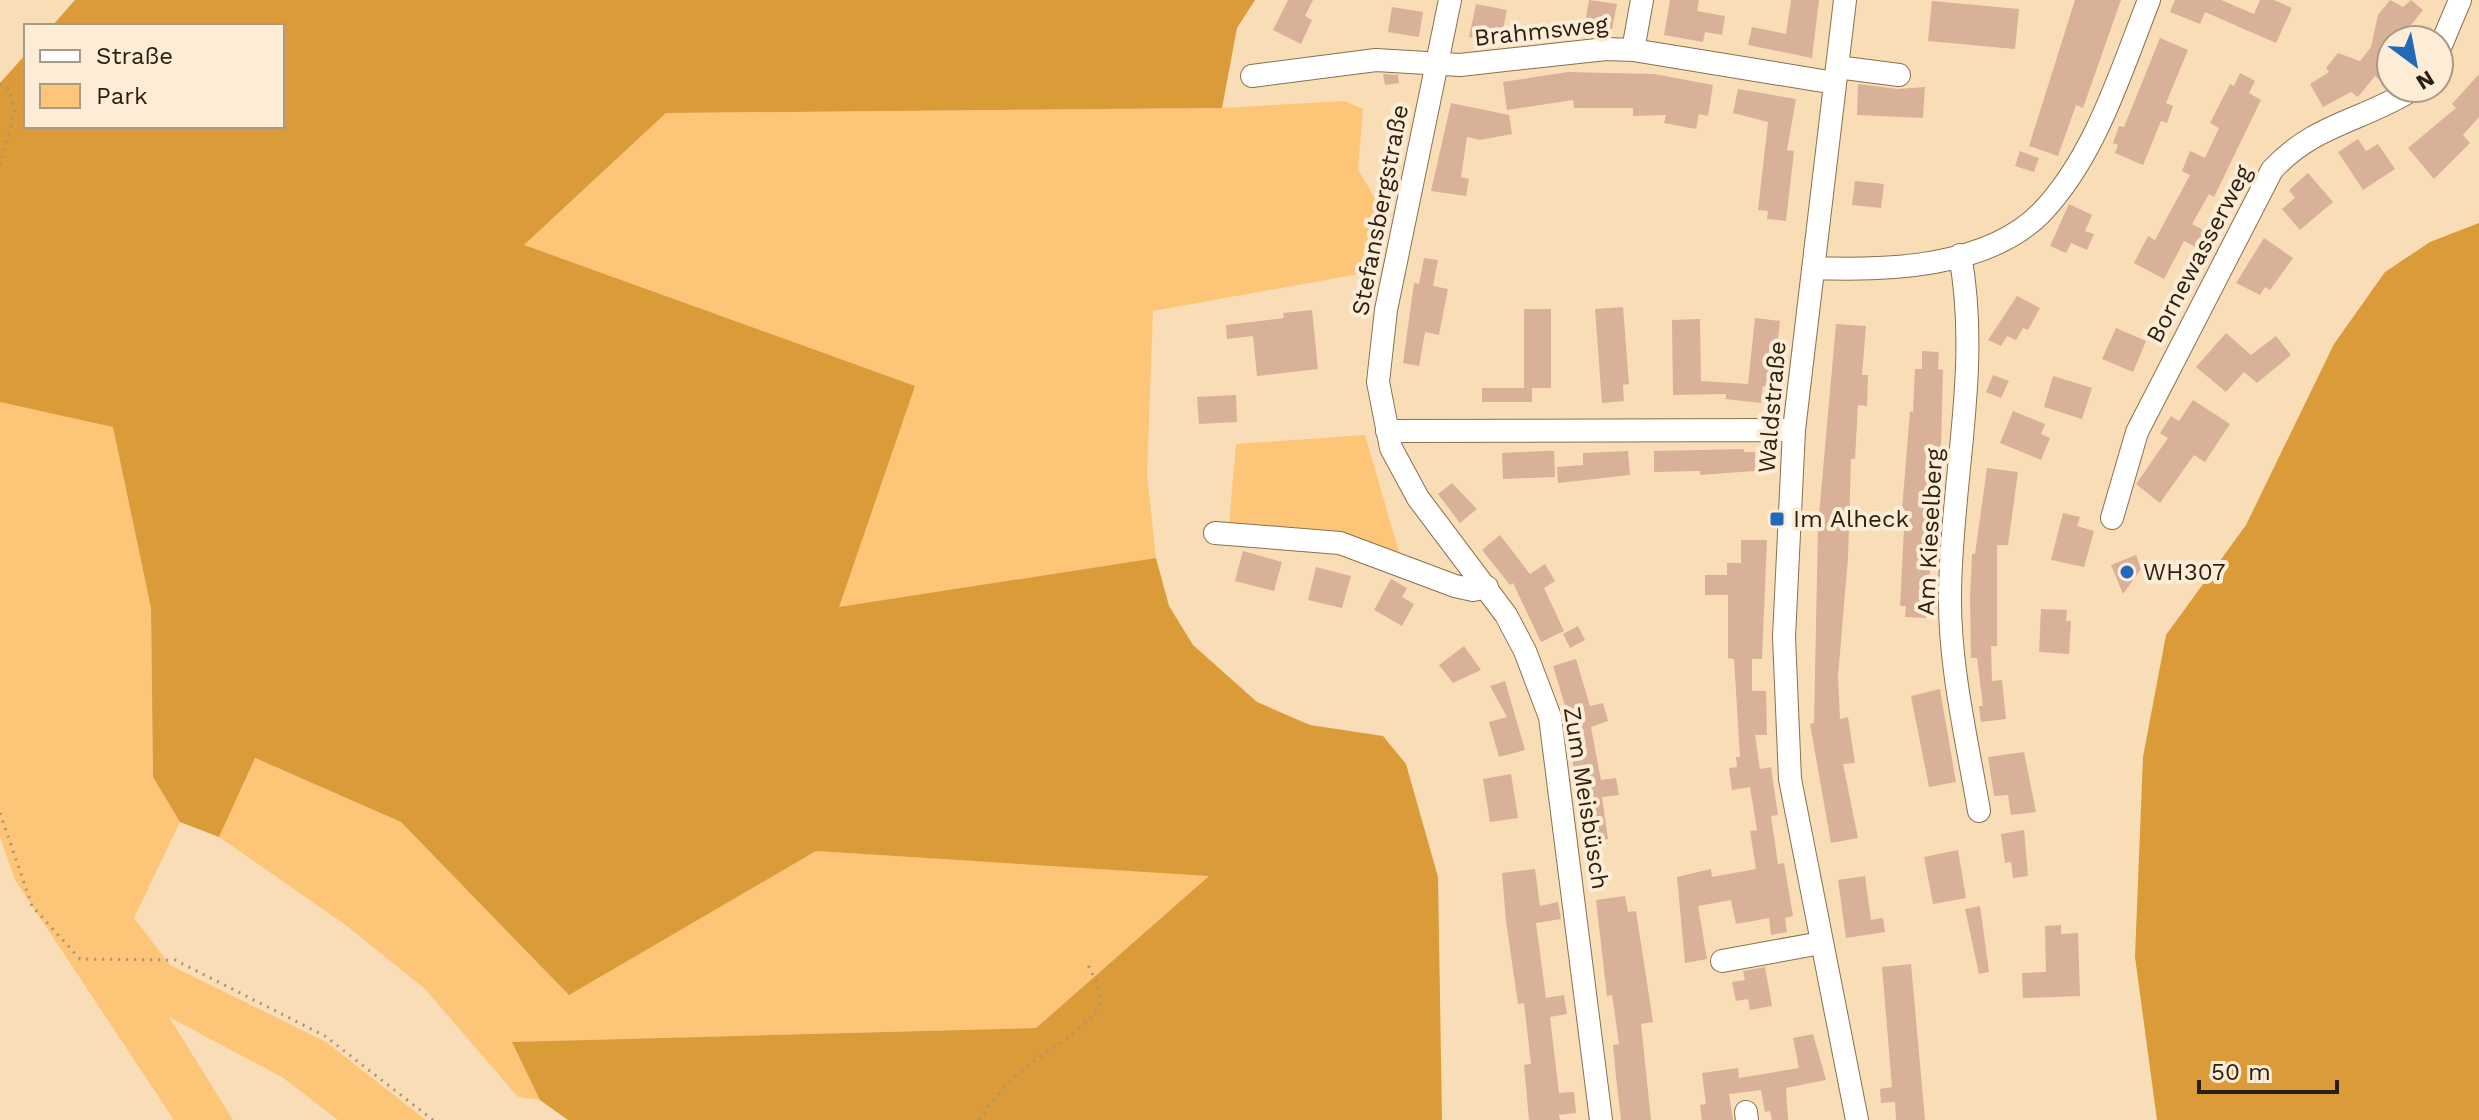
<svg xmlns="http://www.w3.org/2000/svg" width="2479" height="1120" font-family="'Work Sans',sans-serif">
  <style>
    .green { fill: #fdc578 }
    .forest { fill: #da9b38 }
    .building { fill: #d9b198 }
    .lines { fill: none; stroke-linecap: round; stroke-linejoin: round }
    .minor-casing { stroke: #8a704e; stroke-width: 24 }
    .path { stroke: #a99477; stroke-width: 3; stroke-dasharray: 2 6; stroke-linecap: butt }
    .minor { stroke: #fff; stroke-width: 22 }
    .poi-dot { fill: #2269b9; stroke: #fdecd6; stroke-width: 3 }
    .labels { text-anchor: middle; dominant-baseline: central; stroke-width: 8; stroke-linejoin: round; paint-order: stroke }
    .street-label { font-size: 24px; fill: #2a1f11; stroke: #fdecd6 }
    .poi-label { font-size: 24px; fill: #2a1f11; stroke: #fdecd6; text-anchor: start }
  </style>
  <rect width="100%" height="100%" fill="#f9ddb7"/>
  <path class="green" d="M1345,101L1363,109L1358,169L1377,202L1370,272L1153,311L1147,474L1156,558L839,608L524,245L666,113L1222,108Z
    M0,402L113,426L151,608L153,777L180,822L134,918L170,965L326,1042L426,1120H338L282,1077L169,1017L233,1120H174L15,880L0,837Z
    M1365,435L1399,552L1338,536L1229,525L1236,444Z
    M254,758L401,822L569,994L816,851L1210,875L1036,1028L513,1042L540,1100L518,1097L425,989L347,926L219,837Z"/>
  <path class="forest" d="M75,0H1255L1237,28L1222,108L666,113L524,245L915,386L839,607L1156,558L1169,606L1193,645L1257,702L1310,725L1383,736L1406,764L1438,877L1442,1120H568L540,1100L512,1042L1036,1028L1209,876L816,851L569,995L401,822L255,758L219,837L180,822L153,777L151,608L113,427L0,402V83L26,54V126H282V26H52Z
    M2479,223V1120H2157L2135,957L2143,757L2166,635L2246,525L2334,344L2385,272L2430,242Z"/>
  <path class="building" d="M1288,0H1313L1305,16L1312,20L1301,44L1273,30Z
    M1589,0L1617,4L1612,29L1605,28V31L1585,24Z
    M1670,0H1699L1697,11L1725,16L1722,35L1705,32L1703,42L1664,35Z
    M1791,0H1819L1812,58L1748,45L1752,27L1786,34Z
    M2075,0H2121L2083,108L2076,105L2058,156L2029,146Z
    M2175,0H2221L2254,14L2260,0H2274L2292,8L2276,43L2205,12L2200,24L2170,12Z
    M2390,0L2403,7L2411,0L2423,10L2399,40H2391V75L2384,84L2375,76L2358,97L2351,92L2323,107L2310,84L2329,72L2326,68L2338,53L2360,61L2371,47L2378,15Z
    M1932,1L2019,9L2015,49L1928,41Z
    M1476,4L1507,10L1500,44L1469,37Z
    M1392,7L1423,12L1419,37L1388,32Z
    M2160,38L2188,50L2166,103L2173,106L2167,123L2161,121L2143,165L2115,153L2118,145L2113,143L2119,126L2124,127Z
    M1568,72L1654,74L1713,85L1708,116L1699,114L1696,129L1664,123L1666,115L1633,116V108H1574L1573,100L1507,110L1503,82Z
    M2240,73L2255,81L2249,93L2261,100L2214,197L2209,194L2192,224L2207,232L2199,249L2184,241L2164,279L2134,263L2148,236L2155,240L2190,175L2182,171L2190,151L2205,158L2219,128L2210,123L2230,84L2234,86Z
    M1383,74L1398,75L1399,83L1385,85Z
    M2479,74V117L2463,135L2470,143L2434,179L2408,148L2456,108L2452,104Z
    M1858,84L1897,89L1925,87L1923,118L1857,115Z
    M1738,89L1796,99L1787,150L1794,151L1786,221L1767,219L1768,211L1758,210L1768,122L1733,113Z
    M1451,103L1509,115L1512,134L1480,140L1467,137L1461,177L1469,179L1466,196L1431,191Z
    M2358,139L2366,151L2378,144L2395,169L2363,190L2338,152Z
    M2020,151L2039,158L2034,172L2015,166Z
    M2308,173L2333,202L2300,230L2282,209L2295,198L2289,190Z
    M1855,181L1884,184L1881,208L1852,205Z
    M2069,204L2092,215L2085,231L2094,234L2087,250L2071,243L2066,253L2050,246Z
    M2264,238L2293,258L2270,290L2265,287L2260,295L2236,283Z
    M1424,258L1438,260L1433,286L1448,289L1439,335L1425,332L1419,366L1403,363L1414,283L1419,284Z
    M2017,296L2040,308L2028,330L2023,328L2016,340L2007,336L2001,346L1988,340Z
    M1623,307L1629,384L1623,385L1624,401L1602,403L1595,309Z
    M1524,309H1551V388H1524Z
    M1312,310L1318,369L1257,376L1253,336L1227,339L1226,325L1284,318L1283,313Z
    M1755,318L1780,321L1773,387L1763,386L1761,403L1726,399V394L1673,395L1672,320L1700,319L1701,381L1748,384Z
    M1836,324L1866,326L1862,375H1868L1867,406L1858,405L1855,459H1851L1848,558L1838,676L1840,719L1848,717L1855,763L1843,764L1858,838L1831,843L1810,724L1814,723L1818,526Z
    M2116,328L2146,341L2133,372L2102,359Z
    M2226,333L2251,355L2276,336L2291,355L2257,383L2244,372L2226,392L2196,367Z
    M1922,351L1939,352L1938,369L1943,370L1941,447L1926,618L1905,617L1906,606H1900L1905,510H1902L1910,411L1913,412L1915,369H1922Z
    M1993,375L2009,381L2001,398L1986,392Z
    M2053,376L2092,388L2082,419L2044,407Z
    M1482,388H1532V402H1482Z
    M1236,395L1237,422L1199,424L1197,397Z
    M2193,400L2230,424L2205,462L2194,455L2160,503L2136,484L2168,438L2160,433L2171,416L2179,421Z
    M2013,411L2045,424L2041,434L2050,438L2041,460L2000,443Z
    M1744,449V452H1755V471L1700,475V471L1654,472V451Z
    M1542,451H1554L1555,477L1503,479L1502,453Z
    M1628,451L1630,475L1558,483L1557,467L1583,465V453Z
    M1987,468L2018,472L2008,545H1997V646H1991L1992,681L2002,680L2006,719L1981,722L1979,706H1983L1977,658H1971L1970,598L1972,554H1975Z
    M1452,483L1477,509L1460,523L1438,494Z
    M2063,513L2080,517L2077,526L2094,531L2084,567L2051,560Z
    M1500,535L1530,574L1545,564L1555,581L1544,588L1564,631L1541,642L1513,583L1510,585L1482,550Z
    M1741,540H1767L1762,659H1752V691H1766L1767,735H1755L1760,769L1771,767L1778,815L1771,816L1778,864L1784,863L1793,916L1785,918L1787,932L1771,935L1769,918L1736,924L1731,900L1698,906L1707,959L1685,963L1677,877L1711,869L1712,877L1756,869L1750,831L1757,830L1750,787L1732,790L1729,768L1737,767L1736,757H1740L1734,659L1728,658V595H1705V575H1727V563H1741Z
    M1243,551L1282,562L1274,591L1235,581Z
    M2136,555L2141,569L2123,594L2111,565Z
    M1316,567L1351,576L1342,608L1308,600Z
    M1391,579L1407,588L1402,597L1414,604L1402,626L1374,610Z
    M2041,609L2067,610L2066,621H2071L2069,654L2039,652Z
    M1578,626L1585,640L1570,648L1563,634Z
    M1464,646L1481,670L1453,683L1439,665Z
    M1576,659L1590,706L1603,703L1608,721L1591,727L1601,780L1616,778L1619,795L1602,797L1608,839L1586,842L1568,733L1573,732L1553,666Z
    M1505,681L1525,750L1499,757L1489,722L1507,717L1490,686Z
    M1940,689L1956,782L1929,787L1911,696Z
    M2024,752L2036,812L2011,815L2008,795L1994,796L1988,757Z
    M1511,774L1518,818L1490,822L1483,779Z
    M2024,830L2028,876L2013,878L2011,862L2005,863L2001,834Z
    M1958,850L1966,898L1933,904L1924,857Z
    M1535,869L1540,906L1558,902L1561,919L1536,923L1546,998L1564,995L1567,1014L1550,1017L1559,1093L1574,1092L1576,1113L1559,1115L1560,1120H1529L1524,1065L1531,1064L1524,1003L1518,1004L1506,921L1502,873Z
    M1865,876L1871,920L1883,918L1885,932L1846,938L1838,880Z
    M1625,896L1628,912L1636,911L1653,1022L1641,1024L1651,1120H1621L1616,1077L1613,1045L1619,1044L1612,995L1607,996L1596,900Z
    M1980,906L1989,972L1979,974L1965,909Z
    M2061,925V934L2078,933L2080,996L2023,998L2022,973L2046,972L2045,926Z
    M1911,964L1925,1120H1896L1895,1102L1881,1103L1880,1089L1892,1087L1882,967Z
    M1765,967L1772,1006L1750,1010L1748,999L1736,1001L1732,982L1745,980L1743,971Z
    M1813,1034L1826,1080L1786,1088L1788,1120H1772L1770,1111L1765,1112L1761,1090L1729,1094L1733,1120H1702L1700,1105L1706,1104L1702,1073L1738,1068L1739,1078L1799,1068L1793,1038Z"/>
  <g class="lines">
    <defs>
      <path id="minor" d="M1450,0L1386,310L1378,382L1391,448L1418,498L1506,615L1525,651L1550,717L1601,1120
        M1845,0L1794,430L1784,637L1790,779L1857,1120
        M1633,50L1642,0
        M2439,50L2460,0
        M1837,67L1899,75
        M1252,76L1376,60L1460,65L1606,49L1633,50L1835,83
        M1960,255C1981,368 1951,481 1950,594C1949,666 1967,740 1979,811
        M1813,268C1885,271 1987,268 2041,213C2095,157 2121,71 2149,0
        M1387,431L1794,430
        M2112,518L2137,432L2272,170C2315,123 2364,121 2415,88
        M1215,533L1340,543L1455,586L1473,590L1487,587
        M1722,961L1821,943
        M1746,1112L1747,1120"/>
    </defs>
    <use href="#minor" class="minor-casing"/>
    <path class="path" d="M0,84L9,89L15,111L0,166
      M0,813L32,906L80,959L175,960L325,1036L433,1120
      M979,1120C993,1099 1010,1080 1030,1064C1056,1044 1084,1032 1101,1003L1098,985L1087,963"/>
    <use href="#minor" class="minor"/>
  </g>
  <g class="poi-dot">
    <rect x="1769" y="511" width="16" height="16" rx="4"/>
    <circle cx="2127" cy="572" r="8"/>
  </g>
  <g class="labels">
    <g class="street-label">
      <text transform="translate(1541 31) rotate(-6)">Brahmsweg</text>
      <text transform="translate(1380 210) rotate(-79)">Stefansbergstraße</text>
      <text transform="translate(2199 254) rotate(-62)">Bornewasserweg</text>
      <text transform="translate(1772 407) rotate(-85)">Waldstraße</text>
      <text transform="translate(1930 532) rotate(-87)">Am Kieselberg</text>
      <text transform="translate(1586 798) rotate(81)">Zum Meisbüsch</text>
    </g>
    <g class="poi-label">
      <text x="1793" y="519">Im Alheck</text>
      <text x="2143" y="572">WH307</text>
    </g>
  </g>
  <rect x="24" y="24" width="260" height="104" fill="#fdecd6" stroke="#a99a87" stroke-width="2"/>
  <rect x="40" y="50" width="40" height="12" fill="#ffffff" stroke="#a99a87" stroke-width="2"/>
  <text x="96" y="64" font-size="24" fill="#2a1f11">Straße</text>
  <rect x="40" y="84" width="40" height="24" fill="#fdc578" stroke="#a99a87" stroke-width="2"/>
  <text x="96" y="104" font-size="24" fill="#2a1f11">Park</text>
  <g transform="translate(2415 64) rotate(148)"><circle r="38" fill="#fdecd6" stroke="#a99a87" stroke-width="2"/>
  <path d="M0-6L14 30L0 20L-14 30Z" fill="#2269b9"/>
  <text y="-12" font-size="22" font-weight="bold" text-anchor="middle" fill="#2a1f11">N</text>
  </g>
  <path d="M2199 1080v12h138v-12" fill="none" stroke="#2a1f11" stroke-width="4"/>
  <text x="2211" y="1080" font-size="24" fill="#2a1f11" stroke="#fdecd6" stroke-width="6" paint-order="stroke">50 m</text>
</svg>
